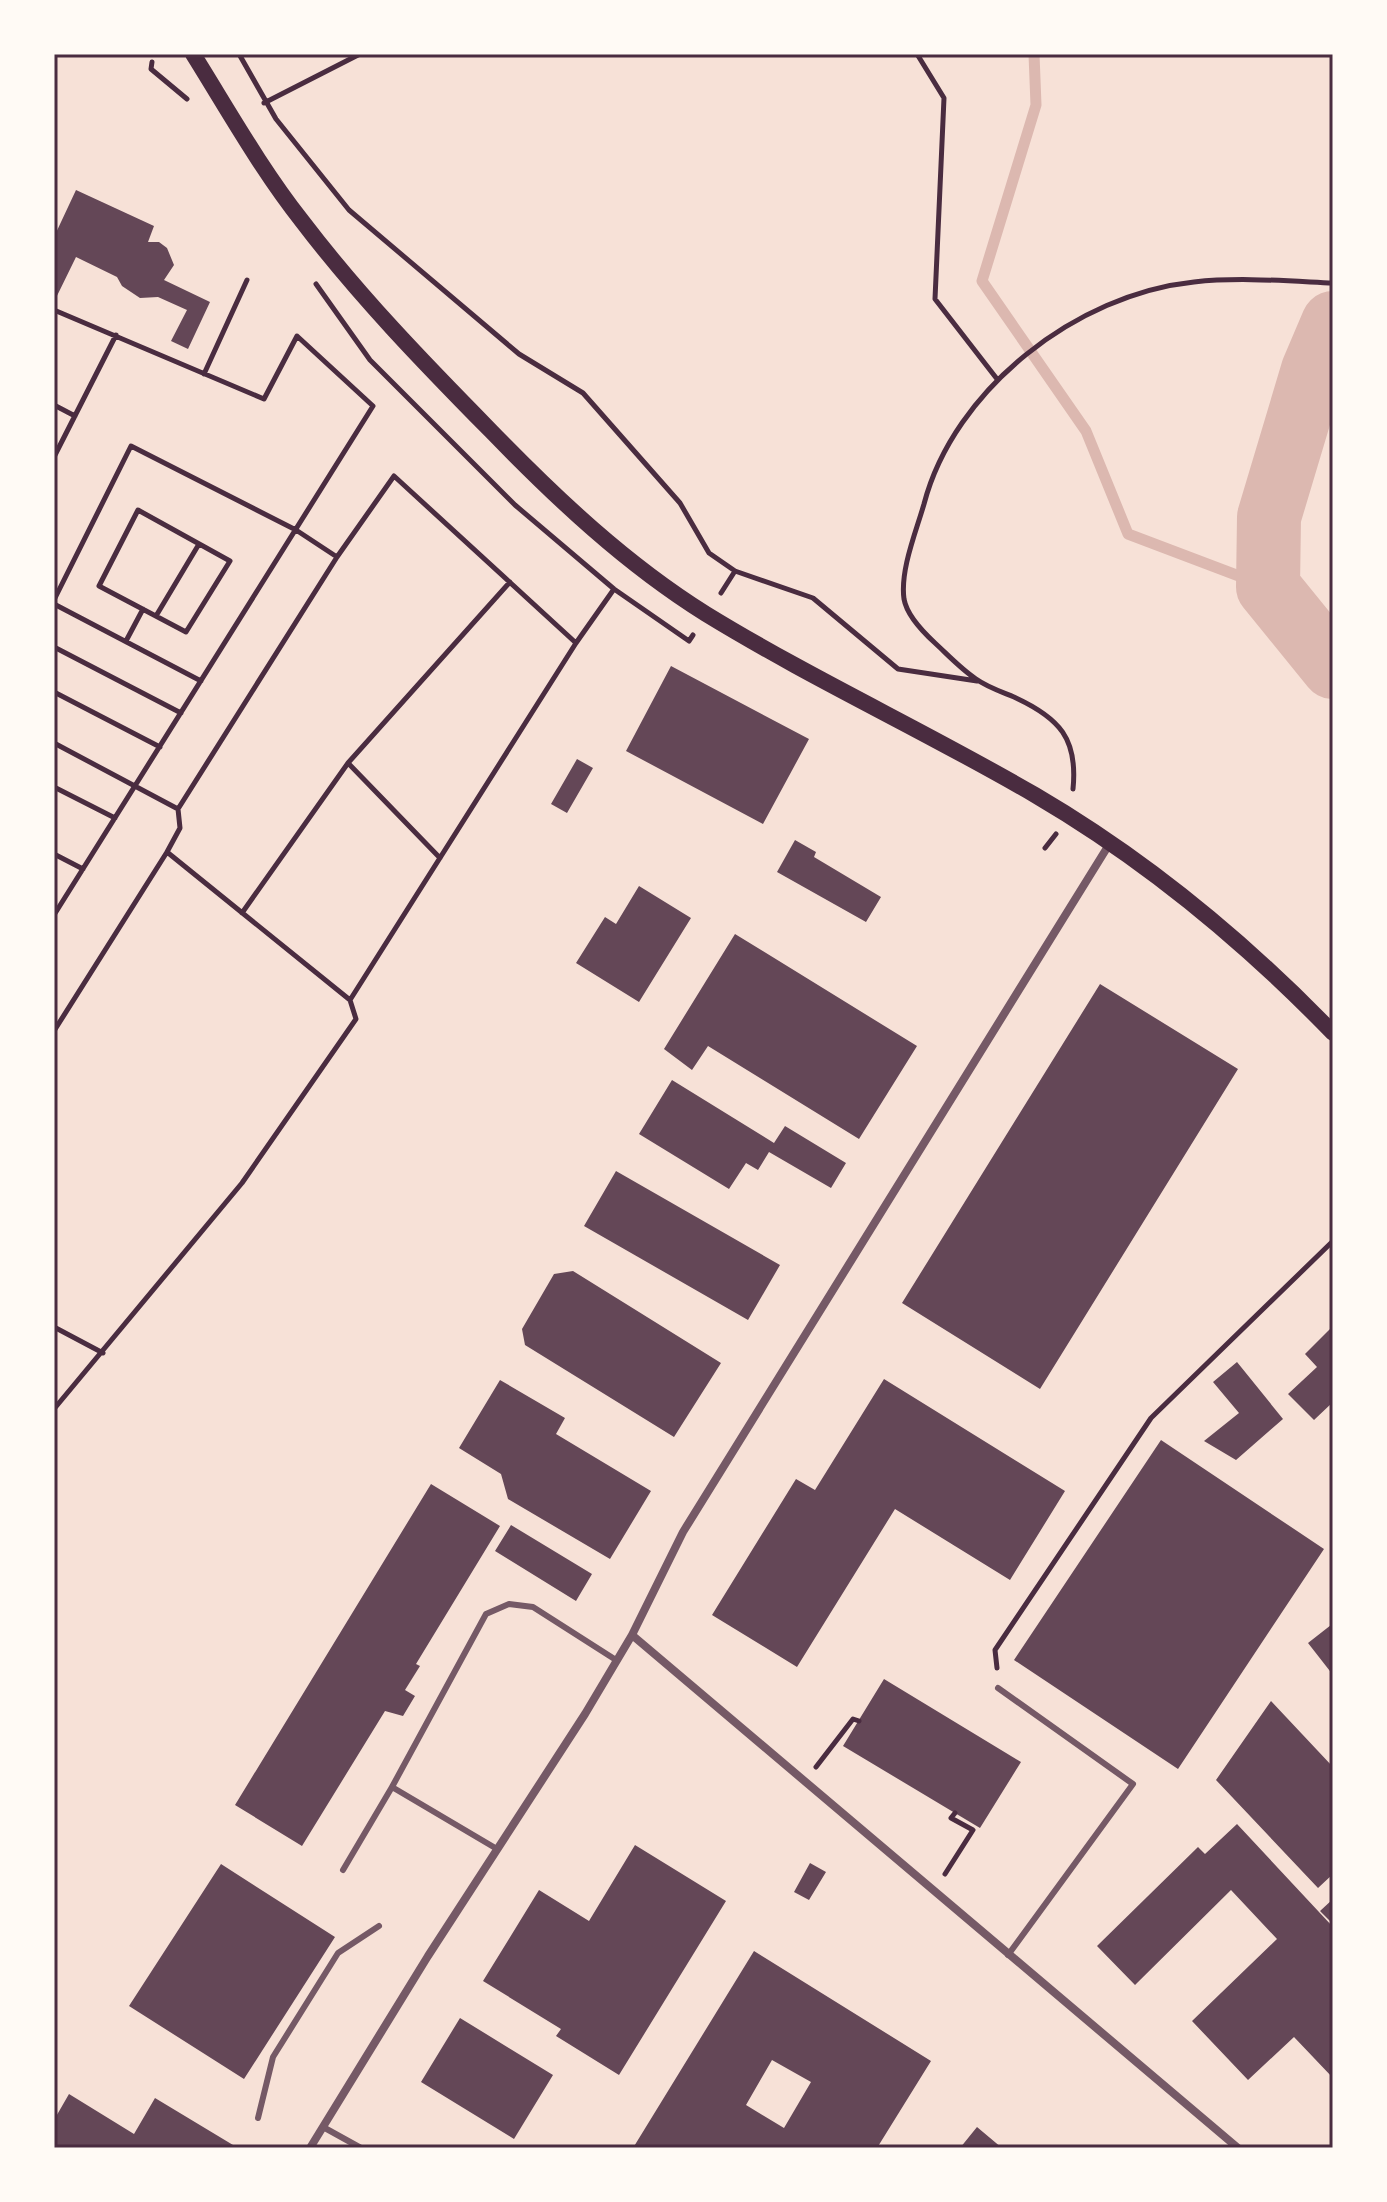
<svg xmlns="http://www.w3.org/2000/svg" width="1387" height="2202" font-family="'Noto Sans',sans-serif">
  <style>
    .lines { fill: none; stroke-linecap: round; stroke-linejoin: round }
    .stream { stroke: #dcb8b0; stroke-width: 11 }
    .river { stroke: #dcb8b0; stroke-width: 64 }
    .building { fill: #644757; fill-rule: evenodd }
    .path { stroke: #4a2c40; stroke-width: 5 }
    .service { stroke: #755966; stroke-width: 6 }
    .minor { stroke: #755966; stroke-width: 8 }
    .secondary { stroke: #4a2c40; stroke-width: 16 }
    .neatline { fill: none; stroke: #4a2c40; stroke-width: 3 }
  </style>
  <rect width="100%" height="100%" fill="#f7e1d7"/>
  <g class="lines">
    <path class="stream" d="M1034,54L1036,105L982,281L1086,431L1128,534L1268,587"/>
    <path class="river" d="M1333,323L1313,370L1269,517L1268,587L1333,667"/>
  </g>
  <path class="building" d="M76,190L154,226L148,242H159L167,248L174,265L164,280L210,302L188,349L171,341L187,310L158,297L140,298L122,286L117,277L76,257L54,302V237Z
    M671,666L809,739L763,824L626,751Z
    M577,759L593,768L567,813L551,804Z
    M795,840L816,852L814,857L881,897L866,922L777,872Z
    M639,886L691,918L639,1002L576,963L605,917L616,924Z
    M735,934L917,1046L859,1139L708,1046L692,1070L664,1049Z
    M1100,984L1238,1069L1040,1389L902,1303Z
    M672,1080L774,1143L785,1126L846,1163L831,1188L769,1152L758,1170L746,1163L729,1189L639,1134Z
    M616,1171L780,1265L748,1320L584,1226Z
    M573,1271L721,1363L674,1437L525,1345L522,1329L554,1274Z
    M1333,1326V1402L1314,1420L1288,1394L1317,1367L1305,1354Z
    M1237,1362L1283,1419L1236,1460L1204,1441L1239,1413L1213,1382Z
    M884,1379L1065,1491L1010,1580L895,1509L797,1667L712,1615L796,1479L815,1490Z
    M500,1380L565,1418L556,1434L651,1491L610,1559L508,1499L501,1474L459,1448Z
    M1161,1440L1324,1549L1178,1769L1014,1660Z
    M431,1484L500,1526L416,1664L420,1666L405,1690L415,1696L403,1716L385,1711L302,1846L235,1805Z
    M511,1525L592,1574L576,1601L495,1551Z
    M1331,1625L1333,1627V1675L1308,1643Z
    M884,1679L1021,1762L980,1828L843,1746Z
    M1271,1701L1333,1767V1874L1318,1888L1216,1780Z
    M1237,1824L1333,1927V2078L1294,2037L1248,2080L1192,2021L1277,1939L1231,1890L1135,1985L1097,1946L1198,1847L1205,1854Z
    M635,1845L726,1901L619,2075L556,2036L561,2029L483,1981L539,1890L589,1921Z
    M810,1863L826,1872L809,1900L794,1892Z
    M221,1864L335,1937L244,2079L129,2006Z
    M1333,1899V1924L1320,1911Z
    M754,1951L931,2061L877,2148H633ZM772,2060L811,2082L784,2128L746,2105Z
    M460,2018L553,2075L514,2139L421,2082Z
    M69,2094L134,2134L155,2098L238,2148H54V2120Z
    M977,2127L1002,2148H960Z"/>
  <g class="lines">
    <path class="path" d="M239,54L276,119L349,210L519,354L583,393L680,503L709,553L735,571L813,598L898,669L977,681
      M917,54L944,98L935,299L997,379
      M152,62L151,69L187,99
      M264,103L360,54
      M316,284L370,360L515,505L614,589L689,641L693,635
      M54,310L264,399L297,336L373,406L54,915
      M204,374L247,280
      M54,405L75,416
      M54,457L116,335
      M138,510L230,561L186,632L99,586Z
      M721,593L735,571
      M54,600L131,446L296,530L337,557L394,476L576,643L350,1000L356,1019L242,1183L54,1409
      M54,604L201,681
      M156,616L199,544
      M126,641L143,609
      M576,643L614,589
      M54,647L181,713
      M54,692L160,747
      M54,743L178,809
      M348,763L440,858
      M54,787L115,818
      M1073,789C1078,739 1060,718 1014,697C1002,692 987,687 976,679C961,669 948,655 935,643C923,632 907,616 904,599C900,570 916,532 924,504C954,389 1077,294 1194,282C1238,277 1288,281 1333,283
      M1045,848L1056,834
      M167,852L180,828L178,809L337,557
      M54,854L83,869
      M242,913L348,763L510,582
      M54,1031L167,852L350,1000
      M54,1327L103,1353
      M997,1668L995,1650L1151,1418L1333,1241
      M816,1767L853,1719L859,1721
      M945,1874L973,1830L951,1818L955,1813"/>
    <path class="service" d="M998,1688L1133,1784L1008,1955
      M497,1849L392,1787L486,1614L509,1604L533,1607L616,1660
      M343,1870L392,1787
      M258,2118L273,2057L338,1953L379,1926
      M323,2127L361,2148"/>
    <path class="minor" d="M632,1635L1238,2148
      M310,2148L428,1956L585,1714L632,1635L683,1532L1110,843"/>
    <path class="secondary" d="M193,54C228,110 261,169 302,221C359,296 425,364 491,431C557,499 626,564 706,614C812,679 927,732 1035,795C1146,860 1244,941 1333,1033"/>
  </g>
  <rect width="1387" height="2202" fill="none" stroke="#fffaf5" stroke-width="112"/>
  <rect x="56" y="56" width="1275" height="2090" class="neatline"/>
</svg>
